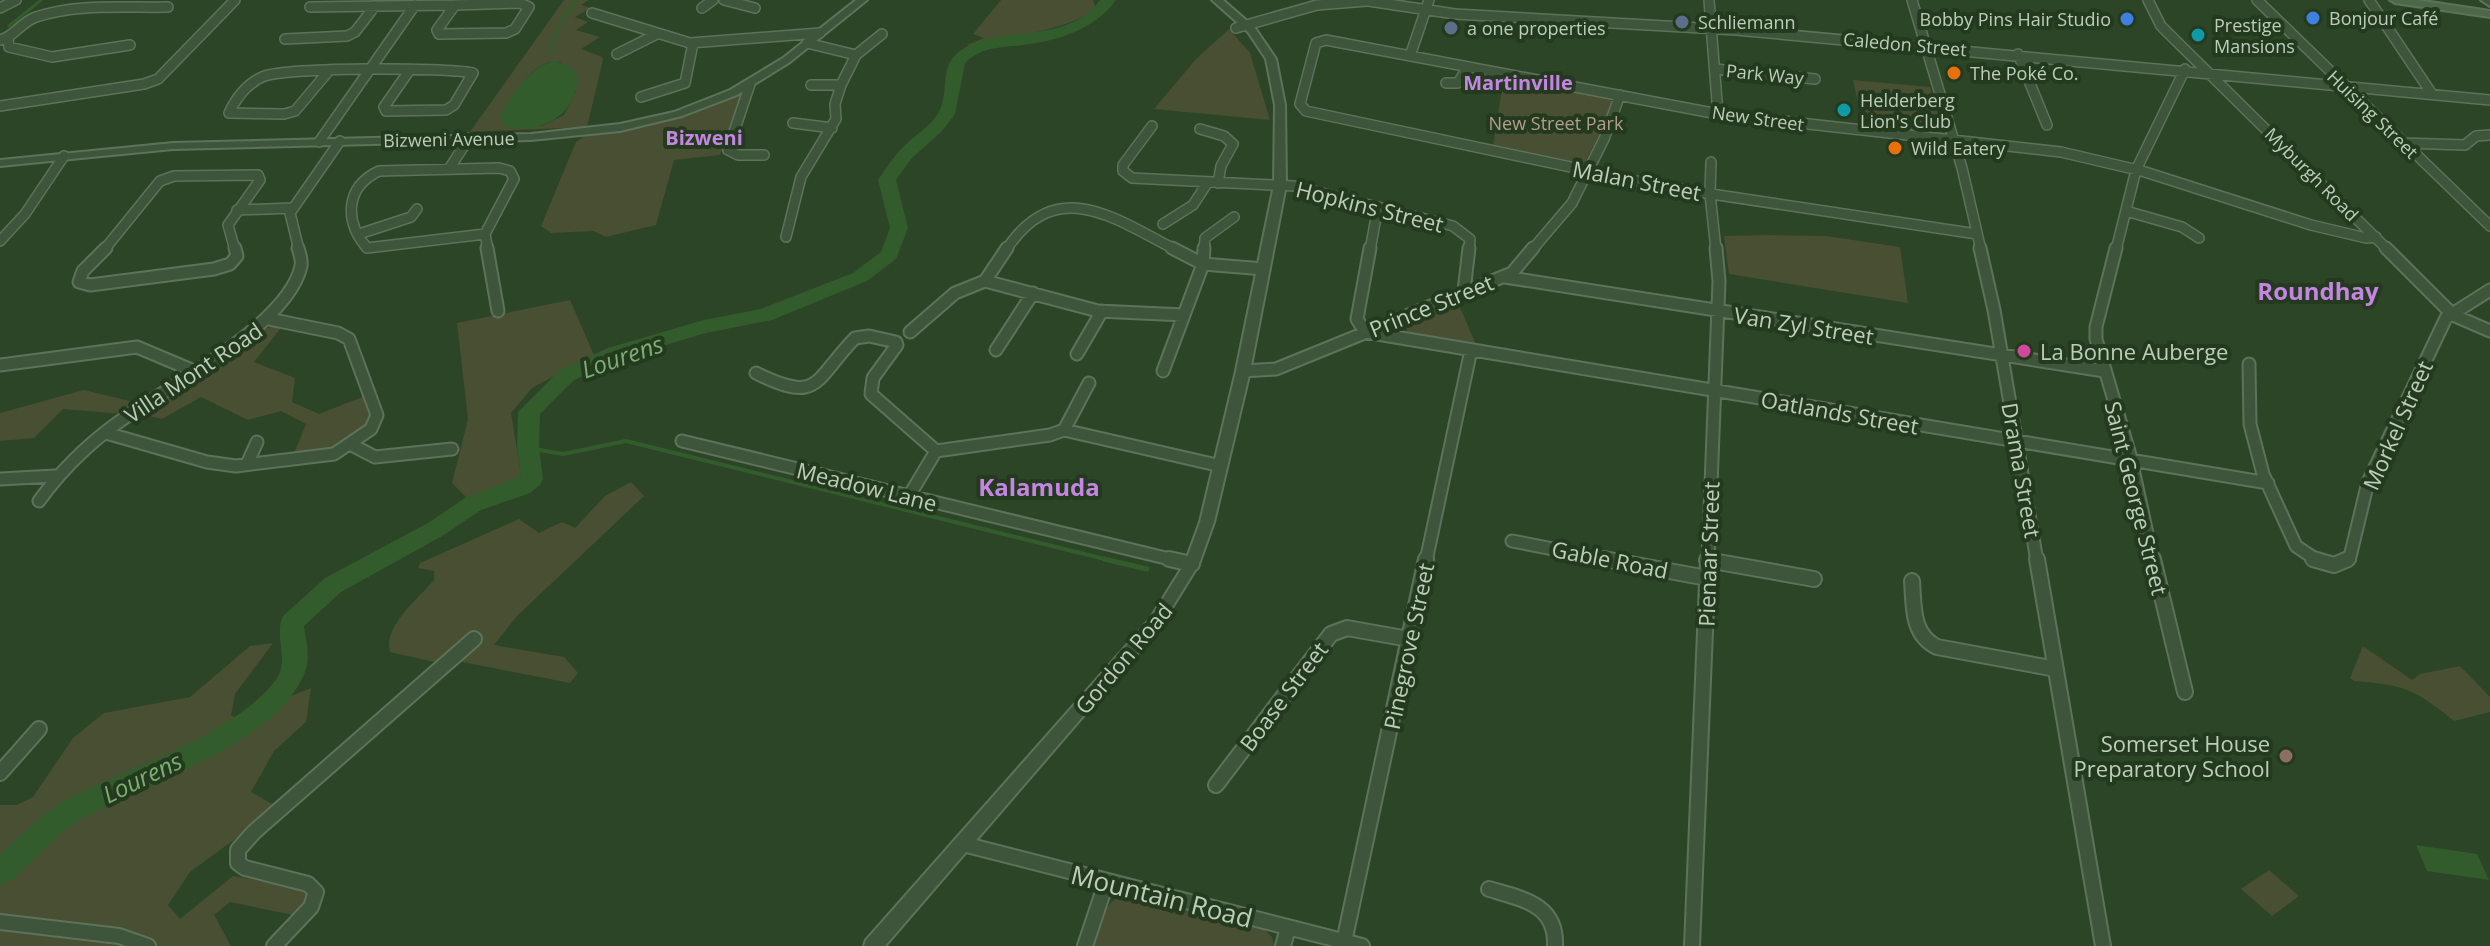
<svg xmlns="http://www.w3.org/2000/svg" width="2490" height="946" font-family="'Open Sans',sans-serif">
  <style>
    .green { fill: #494f32; fill-rule: evenodd }
    .water { fill: #335c2c }
    .lines { fill: none; stroke-linecap: round; stroke-linejoin: round }
    .stream-far2 { stroke: #335c2c; stroke-width: 3 }
    .stream-far1 { stroke: #335c2c; stroke-width: 4 }
    .stream { stroke: #335c2c; stroke-width: 5 }
    .river { fill: #335c2c; fill-rule: evenodd }
    .minor-far2-casing { stroke: #5d725a; stroke-width: 12 }
    .minor-far1-casing { stroke: #5d725a; stroke-width: 15 }
    .minor-casing { stroke: #5d725a; stroke-width: 18 }
    .tertiary-casing { stroke: #5d725a; stroke-width: 4 }
    .secondary-casing { stroke: #5d725a; stroke-width: 4 }
    .minor-far2 { stroke: #3f553b; stroke-width: 9 }
    .minor-far1 { stroke: #3f553b; stroke-width: 11 }
    .minor { stroke: #3f553b; stroke-width: 14 }
    .tertiary { fill: #3f553b; fill-rule: evenodd }
    .secondary { fill: #4d6849; fill-rule: evenodd }
    .shop-dot { fill: #3f7fe0; stroke: #243a1f; stroke-width: 3 }
    .service-dot { fill: #5c6f8a; stroke: #243a1f; stroke-width: 3 }
    .culture-dot { fill: #0f9aa8; stroke: #243a1f; stroke-width: 3 }
    .food-dot { fill: #e8710a; stroke: #243a1f; stroke-width: 3 }
    .hotel-dot { fill: #d1479c; stroke: #243a1f; stroke-width: 3 }
    .education-dot { fill: #8d6e63; stroke: #243a1f; stroke-width: 3 }
    .labels { text-anchor: middle; dominant-baseline: central; stroke-width: 8; stroke-linejoin: round; paint-order: stroke }
    .far-poi-label { font-size: 18px; fill: #bcceb9; stroke: #243a1f; text-anchor: start }
    .far-street-label { font-size: 18px; fill: #bcceb9; stroke: #243a1f }
    .far-park-label { font-size: 18px; fill: #b39e8c; stroke: #243a1f }
    .far-neighbourhood-label { font-size: 20px; font-weight: bold; fill: #c585e3; stroke: #243a1f }
    .street-label { font-size: 22px; fill: #bcceb9; stroke: #243a1f }
    .poi-label { font-size: 22px; fill: #bcceb9; stroke: #243a1f; text-anchor: start }
    .neighbourhood-label { font-size: 24px; font-weight: bold; fill: #c585e3; stroke: #243a1f }
    .water-label { font-size: 24px; font-style: italic; fill: #7cae71; stroke: #243a1f }
    .near-street-label { font-size: 26px; fill: #bcceb9; stroke: #243a1f }
  </style>
  <rect width="100%" height="100%" fill="#2c4526"/>
  <path class="green" d="M564,0H589L581,5L590,8L575,17L588,22L576,30L600,37L581,49L602,57L603,60L587,127L470,132ZM549,62H561L576,91L564,115L542,126H504C510,101 523,72 549,62Z
    M1001,0H1093L1096,9C1060,34 1012,33 972,48L967,45L984,38L973,34Z
    M1229,29L1250,53L1270,120L1154,109L1196,59Z
    M1504,76L1610,96L1612,101L1604,126L1585,162L1575,165L1493,147Z
    M1853,80L1930,87L1943,133L1863,126Z
    M743,91L720,155L674,160L656,225L606,237L593,231L551,233L541,226L576,142L585,136L681,116Z
    M1769,235L1826,236L1900,247L1908,303L1729,274L1724,236Z
    M1456,298L1477,347L1416,337L1407,331L1406,322Z
    M570,300L594,355L532,388L511,413L522,481L494,493L468,499L452,483L468,419L457,323Z
    M284,324L254,362L295,378L292,402L319,414L365,396L373,421L336,450L293,456L306,424L281,411L248,420L201,397L162,419L137,413L262,329Z
    M84,390L138,403L123,414L63,409L34,438L0,441V413Z
    M631,482L644,496L517,616L494,645L564,657L578,673L570,683L457,661L434,662L390,652C383,626 418,599 434,580V571L418,568L420,563L519,519L539,533L562,522L575,528L605,496Z
    M273,643L235,694L231,715L248,728L278,701L311,688L306,722L274,751L251,792L274,805L257,823L190,872L168,905L180,919L233,876L306,889L307,903L293,915L230,902L214,915L231,946H0V805H17L33,797L73,738L104,713L190,697L250,646Z
    M2363,646L2412,680L2420,674L2460,666L2490,697V712L2454,721C2415,689 2404,685 2354,681L2350,678Z
    M2269,870L2299,896L2272,916L2241,889Z
    M1126,895L1264,929L1272,937L1274,946H1093C1100,927 1102,899 1126,895Z"/>
  <path class="water" d="M554,61L568,65L578,77C575,117 541,135 504,126L500,116C511,96 530,66 554,61Z
    M2416,845L2477,854L2489,880L2427,871Z"/>
  <g class="lines">
    <path class="stream-far2" d="M9,26L41,0
      M552,52L550,48L560,24L576,0"/>
    <path class="stream-far1" d="M528,448L563,454L626,441L1113,561"/>
    <path class="stream" d="M1104,559L1147,569"/>
    <path class="river" d="M1100,0H1116C1097,27 1061,40 1029,44C1005,48 983,45 965,63L955,114L942,131L911,159L896,180L908,228L896,259L867,281L772,320L706,333L622,358L574,380L540,414L539,448L543,479L540,485L530,493L481,510L444,535L341,592L304,626C306,639 310,656 306,669C281,743 147,782 84,818C55,833 35,861 10,881L0,885V855C21,836 41,813 66,800C128,767 232,736 275,681C291,661 273,637 283,616L325,578L428,523L465,498L521,476L517,448L518,412L560,370L608,348L704,320L761,309L853,273L881,252L890,228L878,180C886,168 894,156 904,146C915,135 931,126 939,112C950,91 938,67 960,51C998,23 1066,47 1100,0Z"/>
    <defs>
      <path id="minor-far2" d="M724,0L755,8
        M1362,0L1455,14L1736,30L2490,100
        M1709,0L1718,114
        M1912,0L1962,168L1981,250
        M2148,0L2161,26L2388,250
        M2257,0L2490,226
        M2369,0L2432,94
        M520,3L529,7L515,29L506,33L439,34L437,30L455,5Z
        M310,7L455,5
        M0,8L16,0
        M702,8L713,0
        M592,13L690,43L820,33
        M1236,28L1317,5L1367,1
        M8,38L9,47L52,57L130,45
        M285,39L347,36L355,32L375,6
        M0,40C14,37 21,22 36,17C77,3 125,8 168,7
        M807,43L856,55
        M617,54L657,34
        M2018,54L2047,125
        M1410,56L1429,0
        M1715,69L1815,79
        M327,73L295,111L284,114L229,113C236,98 247,84 262,77C283,67 446,67 473,73L454,105L446,110L386,111L384,107L409,71
        M1446,83H1458L1468,67
        M750,84L728,150L738,155H764
        M811,85H841
        M641,97L685,83L693,43
        M0,106L144,84L158,79L235,0
        M793,123L832,128
        M1152,126L1123,165V171L1132,178L1294,186L1453,226L1470,239L1469,250
        M1200,129L1224,136L1233,144L1221,166L1218,183
        M319,142L415,5
        M2403,143L2465,145L2476,136L2490,135
        M1711,162L1710,194L1716,250
        M499,168L510,171L514,179L485,234L367,248C344,221 345,187 379,171Z
        M449,169L469,138
        M237,210L293,208
        M2126,211L2182,227L2199,238
        M1163,224L1193,205L1208,182
        M359,234L411,217L417,209
        M485,234L488,250
        M1977,234L1665,187L1306,111L1300,104L1316,43L1326,40L1718,114L2061,152L2142,171L2311,225L2366,238L2376,237
        M786,237L801,177L836,119L835,104L841,85L856,55L882,34
        M0,241L25,214L64,156
        M104,250L160,181L174,176L258,175L260,180L228,225L235,250
        M299,250L290,213L340,141
        M1006,250C1056,174 1114,218 1176,250
        M1204,250L1205,238L1234,217
        M1370,250L1378,207
        M1532,250L1572,203L1604,139L1620,95
        M2116,250L2136,170L2185,69"/>
      <path id="minor-far1" d="M106,248L83,271L79,282L90,285L214,269L230,264L237,256L235,248
        M487,248L498,311
        M1172,248L1203,264L1264,269
        M1370,248L1357,319L1365,332L2268,483
        M1980,248L1994,310L2037,561
        M2116,248L2096,327V339L2130,455L2153,561
        M2386,248L2453,315L2490,331
        M1505,277L2104,371
        M985,281L1007,248
        M1464,291L1469,248
        M910,332L955,293L985,281L1098,311L1184,315
        M996,350L1033,293
        M1077,354L1102,311
        M2249,364L2250,424L2263,474L2296,546L2318,561
        M0,365L137,347L194,371
        M1163,371L1203,264L1204,248
        M1243,371L1276,369L1512,273L1533,248
        M756,373C820,405 814,380 855,338L869,336L896,342L897,345L873,378L871,394L936,451
        M1064,430L1089,383
        M106,433L207,462L236,466L334,454L371,429L377,415L349,339L338,333L269,319
        M682,441L1178,561
        M350,444L375,457L452,449
        M936,451L1050,435L1064,430L1221,466
        M247,464L257,442
        M0,479L55,476
        M909,496L936,451
        M39,501C60,472 84,448 112,427C160,390 288,327 301,266C302,261 300,254 298,248
        M1512,541L1615,561
        M1707,560L1710,561
        M1426,561L1471,350
        M1708,561L1719,281L1716,248
        M2346,561L2350,557L2368,482L2446,318L2490,290"/>
      <path id="minor" d="M1169,559L1192,564
        M1604,559L1707,578
        M2037,559L2103,946
        M2153,559L2185,692
        M2313,559L2334,565L2348,559
        M1707,560L1814,579
        M1912,581C1914,606 1911,634 1937,647L2056,669
        M0,773L39,729
        M1216,785L1331,634L1347,628L1409,639
        M963,844L1362,946
        M1489,889C1522,899 1557,904 1555,946
        M0,922L119,936L148,946
        M1344,942L1426,559
        M274,946L311,907L316,892L308,884L245,868L238,863V850L254,832L474,639
        M1085,946L1106,883
        M1283,946L1288,928
        M1692,946L1708,559"/>
      <path id="tertiary" d="M856,0H867L790,62L737,95L682,116L620,131L531,140L173,149L0,166V160L173,143L531,134L620,124L674,112L730,90L783,58Z
        M1212,0H1223L1255,28L1276,59L1285,105L1286,185L1250,371L1214,522L1199,564L1160,627L885,946H864L866,940L1150,619L1185,563L1200,522L1236,371L1274,185L1275,105L1266,59L1248,32Z
        M2481,0H2490V6Z"/>
      <path id="secondary" d="M2390,0H2417L2490,11V17L2395,3Z"/>
    </defs>
    <use href="#minor-far2" class="minor-far2-casing"/>
    <use href="#minor-far1" class="minor-far1-casing"/>
    <use href="#minor" class="minor-casing"/>
    <use href="#tertiary" class="tertiary-casing"/>
    <use href="#secondary" class="secondary-casing"/>
    <use href="#minor-far2" class="minor-far2"/>
    <use href="#minor-far1" class="minor-far1"/>
    <use href="#minor" class="minor"/>
    <use href="#tertiary" class="tertiary"/>
    <use href="#secondary" class="secondary"/>
  </g>
  <g class="shop-dot">
    <circle cx="2313" cy="18" r="8"/>
    <circle cx="2127" cy="19" r="8"/>
  </g>
  <g class="service-dot">
    <circle cx="1682" cy="22" r="8"/>
    <circle cx="1451" cy="28" r="8"/>
  </g>
  <g class="culture-dot">
    <circle cx="2198" cy="35" r="8"/>
    <circle cx="1844" cy="110" r="8"/>
  </g>
  <g class="food-dot">
    <circle cx="1954" cy="73" r="8"/>
    <circle cx="1895" cy="148" r="8"/>
  </g>
  <circle class="hotel-dot" cx="2024" cy="351" r="8"/>
  <circle class="education-dot" cx="2286" cy="756" r="8"/>
  <g class="labels">
    <g class="far-poi-label">
      <text x="2329" y="18">Bonjour Café</text>
      <text x="2111" y="19" text-anchor="end">Bobby Pins Hair Studio</text>
      <text x="1698" y="22">Schliemann</text>
      <text x="2214" y="25">Prestige<tspan x="2214" dy="21">Mansions</tspan></text>
      <text x="1467" y="28">a one properties</text>
      <text x="1970" y="73">The Poké Co.</text>
      <text x="1860" y="100">Helderberg<tspan x="1860" dy="21">Lion's Club</tspan></text>
      <text x="1911" y="148">Wild Eatery</text>
    </g>
    <g class="far-street-label">
      <text transform="translate(1905 44) rotate(5)">Caledon Street</text>
      <text transform="translate(1765 74) rotate(6)">Park Way</text>
      <text transform="translate(2373 114) rotate(44)">Huising Street</text>
      <text transform="translate(1758 118) rotate(8)">New Street</text>
      <text transform="translate(449 139) rotate(-1)">Bizweni Avenue</text>
      <text transform="translate(2312 174) rotate(45)">Myburgh Road</text>
    </g>
    <g class="far-park-label">
      <text x="1556" y="123">New Street Park</text>
    </g>
    <g class="far-neighbourhood-label">
      <text x="1518" y="82">Martinville</text>
      <text x="704" y="137">Bizweni</text>
    </g>
    <g class="street-label">
      <text transform="translate(1637 180) rotate(11)">Malan Street</text>
      <text transform="translate(1370 206) rotate(14)">Hopkins Street</text>
      <text transform="translate(1431 305) rotate(-22)">Prince Street</text>
      <text transform="translate(1804 325) rotate(9)">Van Zyl Street</text>
      <text transform="translate(193 372) rotate(-34)">Villa Mont Road</text>
      <text transform="translate(1840 412) rotate(10)">Oatlands Street</text>
      <text transform="translate(2397 425) rotate(-66)">Morkel Street</text>
      <text transform="translate(2022 470) rotate(80)">Drama Street</text>
      <text transform="translate(867 486) rotate(14)">Meadow Lane</text>
      <text transform="translate(2137 498) rotate(76)">Saint George Street</text>
      <text transform="translate(1708 554) rotate(-88)">Pienaar Street</text>
      <text transform="translate(1610 559) rotate(11)">Gable Road</text>
      <text transform="translate(1408 646) rotate(-78)">Pinegrove Street</text>
      <text transform="translate(1123 658) rotate(-50)">Gordon Road</text>
      <text transform="translate(1283 696) rotate(-53)">Boase Street</text>
    </g>
    <g class="poi-label">
      <text x="2040" y="351">La Bonne Auberge</text>
      <text x="2270" y="743" text-anchor="end">Somerset House<tspan x="2270" dy="25">Preparatory School</tspan></text>
    </g>
    <g class="neighbourhood-label">
      <text x="2318" y="290">Roundhay</text>
      <text x="1039" y="486">Kalamuda</text>
    </g>
    <g class="water-label">
      <text transform="translate(622 356) rotate(-19)">Lourens</text>
      <text transform="translate(142 777) rotate(-26)">Lourens</text>
    </g>
    <g class="near-street-label">
      <text transform="translate(1162 896) rotate(14)">Mountain Road</text>
    </g>
  </g>
</svg>
